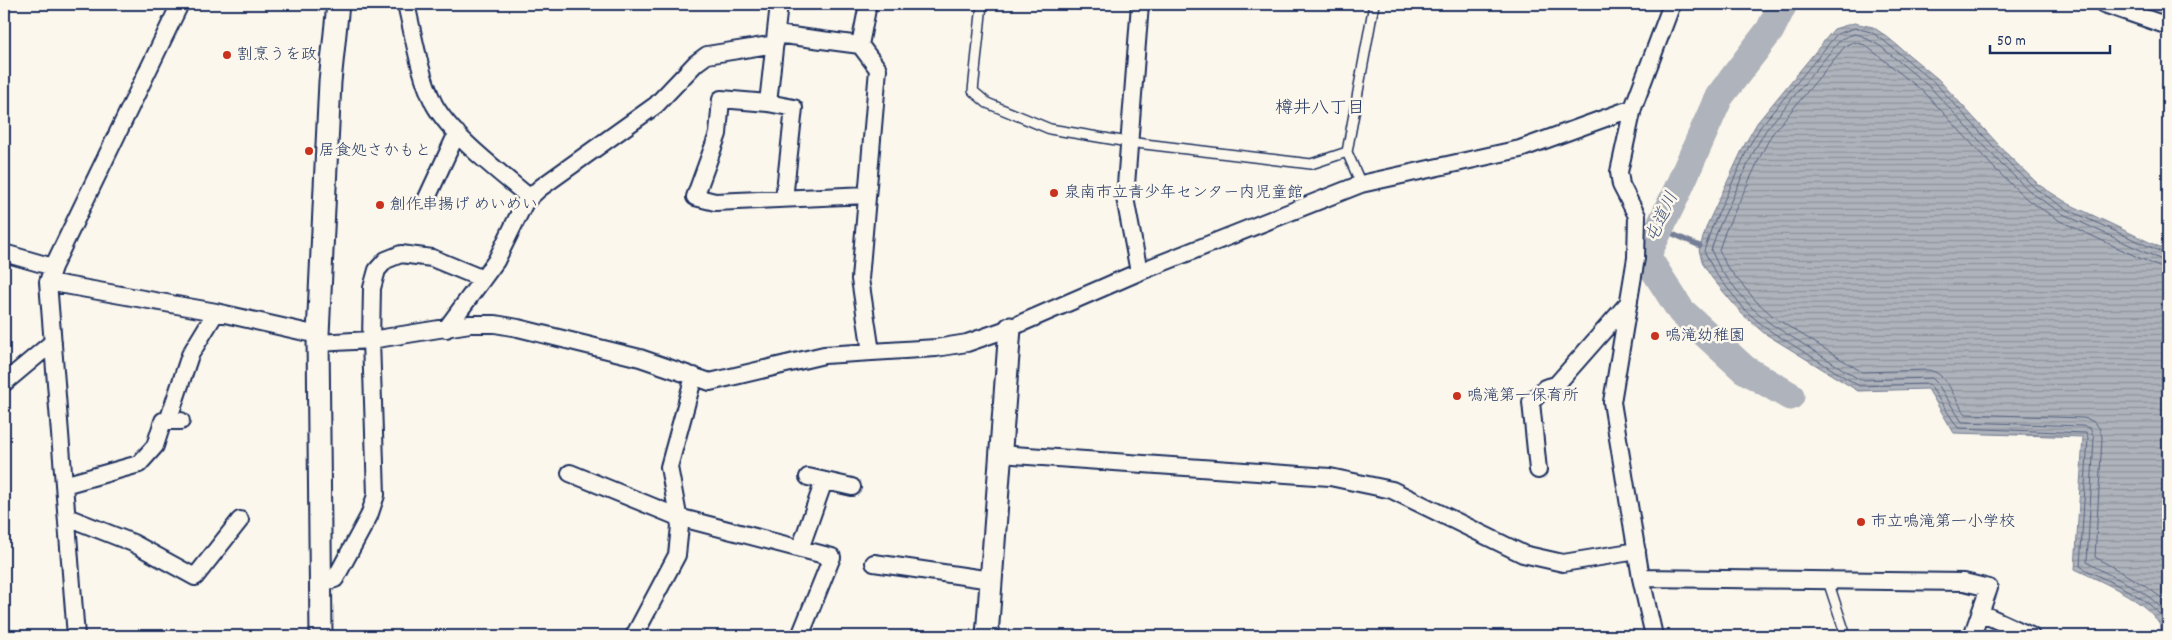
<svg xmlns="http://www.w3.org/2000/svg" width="2172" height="640" font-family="Dekko,'Klee One',sans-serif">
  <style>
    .water { fill: url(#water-rules); stroke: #747e96 }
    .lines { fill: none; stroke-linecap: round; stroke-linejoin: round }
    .shore { stroke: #566483; stroke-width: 1 }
    .stream { stroke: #747e96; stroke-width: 5 }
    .river { stroke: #afb3bb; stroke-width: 29 }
    .service-casing { stroke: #1b2f5e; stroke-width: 12 }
    .minor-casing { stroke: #1b2f5e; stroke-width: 20 }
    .tertiary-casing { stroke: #1b2f5e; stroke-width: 25 }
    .service { stroke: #fbf7ec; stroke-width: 9 }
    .minor { stroke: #fbf7ec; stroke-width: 16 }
    .tertiary { stroke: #fbf7ec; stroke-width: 21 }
    .poi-dot { fill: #c8321e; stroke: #fbf7ec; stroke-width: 2 }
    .labels { text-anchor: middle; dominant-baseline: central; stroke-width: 5; stroke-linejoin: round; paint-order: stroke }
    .poi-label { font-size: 16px; fill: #1b2f5e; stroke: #fbf7ec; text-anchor: start }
    .neighbourhood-label { font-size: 18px; fill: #1b2f5e; stroke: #fbf7ec }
    .water-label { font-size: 18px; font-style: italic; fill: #47577a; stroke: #fbf7ec }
  </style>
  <defs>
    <pattern id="water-rules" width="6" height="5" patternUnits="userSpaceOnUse" patternTransform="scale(1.25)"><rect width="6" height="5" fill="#afb3bb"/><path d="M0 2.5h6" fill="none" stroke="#8e929b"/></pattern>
  </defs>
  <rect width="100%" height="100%" fill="#fbf7ec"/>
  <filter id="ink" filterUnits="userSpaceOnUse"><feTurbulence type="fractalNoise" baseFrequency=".02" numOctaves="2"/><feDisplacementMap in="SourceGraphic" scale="10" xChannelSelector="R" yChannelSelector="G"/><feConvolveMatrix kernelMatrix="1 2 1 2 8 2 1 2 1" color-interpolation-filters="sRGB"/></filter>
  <g filter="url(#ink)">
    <path class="water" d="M1854,23L1873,27L1886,36L1938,79L2009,156L2039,185L2069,204L2168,251V636H2163C2160,604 2101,582 2075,569L2083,437L1954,433L1928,389L1858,391L1764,333L1742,314L1712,278L1703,264L1699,250L1707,225L1745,144L1757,123L1834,29Z"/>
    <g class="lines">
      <path class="shore" d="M2168,261L2162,260L2063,214L2033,194L2001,164L1931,88L1880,46L1860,35L1854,34L1841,39L1766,130L1755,149L1718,229L1711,250L1721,271L1751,307L1771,324L1860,380L1932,378L1937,383L1962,422L2082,426L2090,428L2094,438L2087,562C2114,580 2149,588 2168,617
        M2168,269L2159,267L2060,221L2028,200L1995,169L1925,93L1865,45L1854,42L1846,45L1772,134L1762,153L1725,232L1719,250L1727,267L1756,301L1775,318L1862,372L1927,370C1949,372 1953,400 1966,414L2083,418C2095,420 2101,427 2102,438L2095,557L2147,587L2168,603
        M2168,636C2167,599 2106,583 2080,566L2088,438L2086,433L1958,428L1929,384L1859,386L1767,329L1746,311L1716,274L1704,251L1712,227L1749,146L1761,126L1837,34L1855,28L1871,32L1883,40L1935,83L2005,159L2036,189L2066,209L2168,255"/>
      <path class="stream" d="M1659,228L1700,246"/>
      <path class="river" d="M1783,4L1770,30L1719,97L1675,196L1646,256L1681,311L1744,369L1790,396"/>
      <defs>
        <path id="service" d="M982,4L973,91L987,103L1050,129L1128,142L1311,164L1347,152
          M1361,184L1347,152L1374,4
          M1828,581L1846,636"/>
        <path id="minor" d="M406,4C414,37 419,73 434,104C452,137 501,173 530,198
          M2104,4L2168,26
          M776,34L860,45L878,69L860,279L871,352
          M860,45L868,4
          M768,103L779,4
          M784,199L794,108L768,103L721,99L718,134L695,197L715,202L867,195
          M426,200L457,133
          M4,253L53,267
          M1139,272L1125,198L1140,4
          M48,282L216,312L318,335
          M446,329L496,261L525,202L540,188L656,105L696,63L707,55L775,44
          M318,343L371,340L470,324H495L518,328L640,358L710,382L824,355L936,348L967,343L1010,328L1139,272L1361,184L1520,149L1633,108
          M4,383L53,342
          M168,421L190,355L216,312
          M1000,454L1330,477L1392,490L1523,554L1563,563L1637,551
          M1538,470L1531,402L1545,388L1556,385L1629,302
          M570,473L678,517L832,557L800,636
          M808,477L852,487
          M64,485L139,464L155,446L163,421H181
          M67,517L133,543L195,577L240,520
          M800,549L824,481
          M874,563L991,580
          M1641,578L1964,582L1989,588L1972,636
          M321,583L335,579L369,516L376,495L371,340L372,288L377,270L386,260L401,254L432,258L483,279
          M1981,613L2031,636
          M76,636L48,282L53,267L180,4
          M634,636L677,555L680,526L669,467L694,376
          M1654,636L1641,578L1612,402L1636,258L1637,216L1621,185L1619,172L1633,108L1672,4"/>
        <path id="tertiary" d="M321,636L318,335L330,82L338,4
          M987,636L1010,328"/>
      </defs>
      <use href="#service" class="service-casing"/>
      <use href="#minor" class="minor-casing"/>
      <use href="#tertiary" class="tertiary-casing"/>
      <use href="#service" class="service"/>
      <use href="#minor" class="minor"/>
      <use href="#tertiary" class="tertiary"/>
    </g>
  </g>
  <g class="poi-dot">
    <circle cx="227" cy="55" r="5"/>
    <circle cx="309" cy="151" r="5"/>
    <circle cx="1054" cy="193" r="5"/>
    <circle cx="380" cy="205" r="5"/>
    <circle cx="1655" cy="336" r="5"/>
    <circle cx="1457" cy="396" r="5"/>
    <circle cx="1861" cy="522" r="5"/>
  </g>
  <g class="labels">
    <g class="poi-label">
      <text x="237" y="55">割烹うを政</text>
      <text x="319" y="151">居食処さかもと</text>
      <text x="1064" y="193">泉南市立青少年センター内児童館</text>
      <text x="390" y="205">創作串揚げ めいめい</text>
      <text x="1665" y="336">鳴滝幼稚園</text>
      <text x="1467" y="396">鳴滝第一保育所</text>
      <text x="1871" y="522">市立鳴滝第一小学校</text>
    </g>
    <g class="neighbourhood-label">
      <text x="1320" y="109">樽井八丁目</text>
    </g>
    <g class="water-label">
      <text transform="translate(1663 218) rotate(-65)">屯道川</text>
    </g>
  </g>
  <rect width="2172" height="640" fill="none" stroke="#fbf7ec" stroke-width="20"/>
  <rect x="10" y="10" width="2152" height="620" fill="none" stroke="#1b2f5e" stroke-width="2" filter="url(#ink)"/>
  <path d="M1990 45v8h120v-8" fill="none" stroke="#1b2f5e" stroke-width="2.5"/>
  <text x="1997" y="45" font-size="15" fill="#1b2f5e" stroke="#fbf7ec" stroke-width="4" paint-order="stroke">50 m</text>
</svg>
